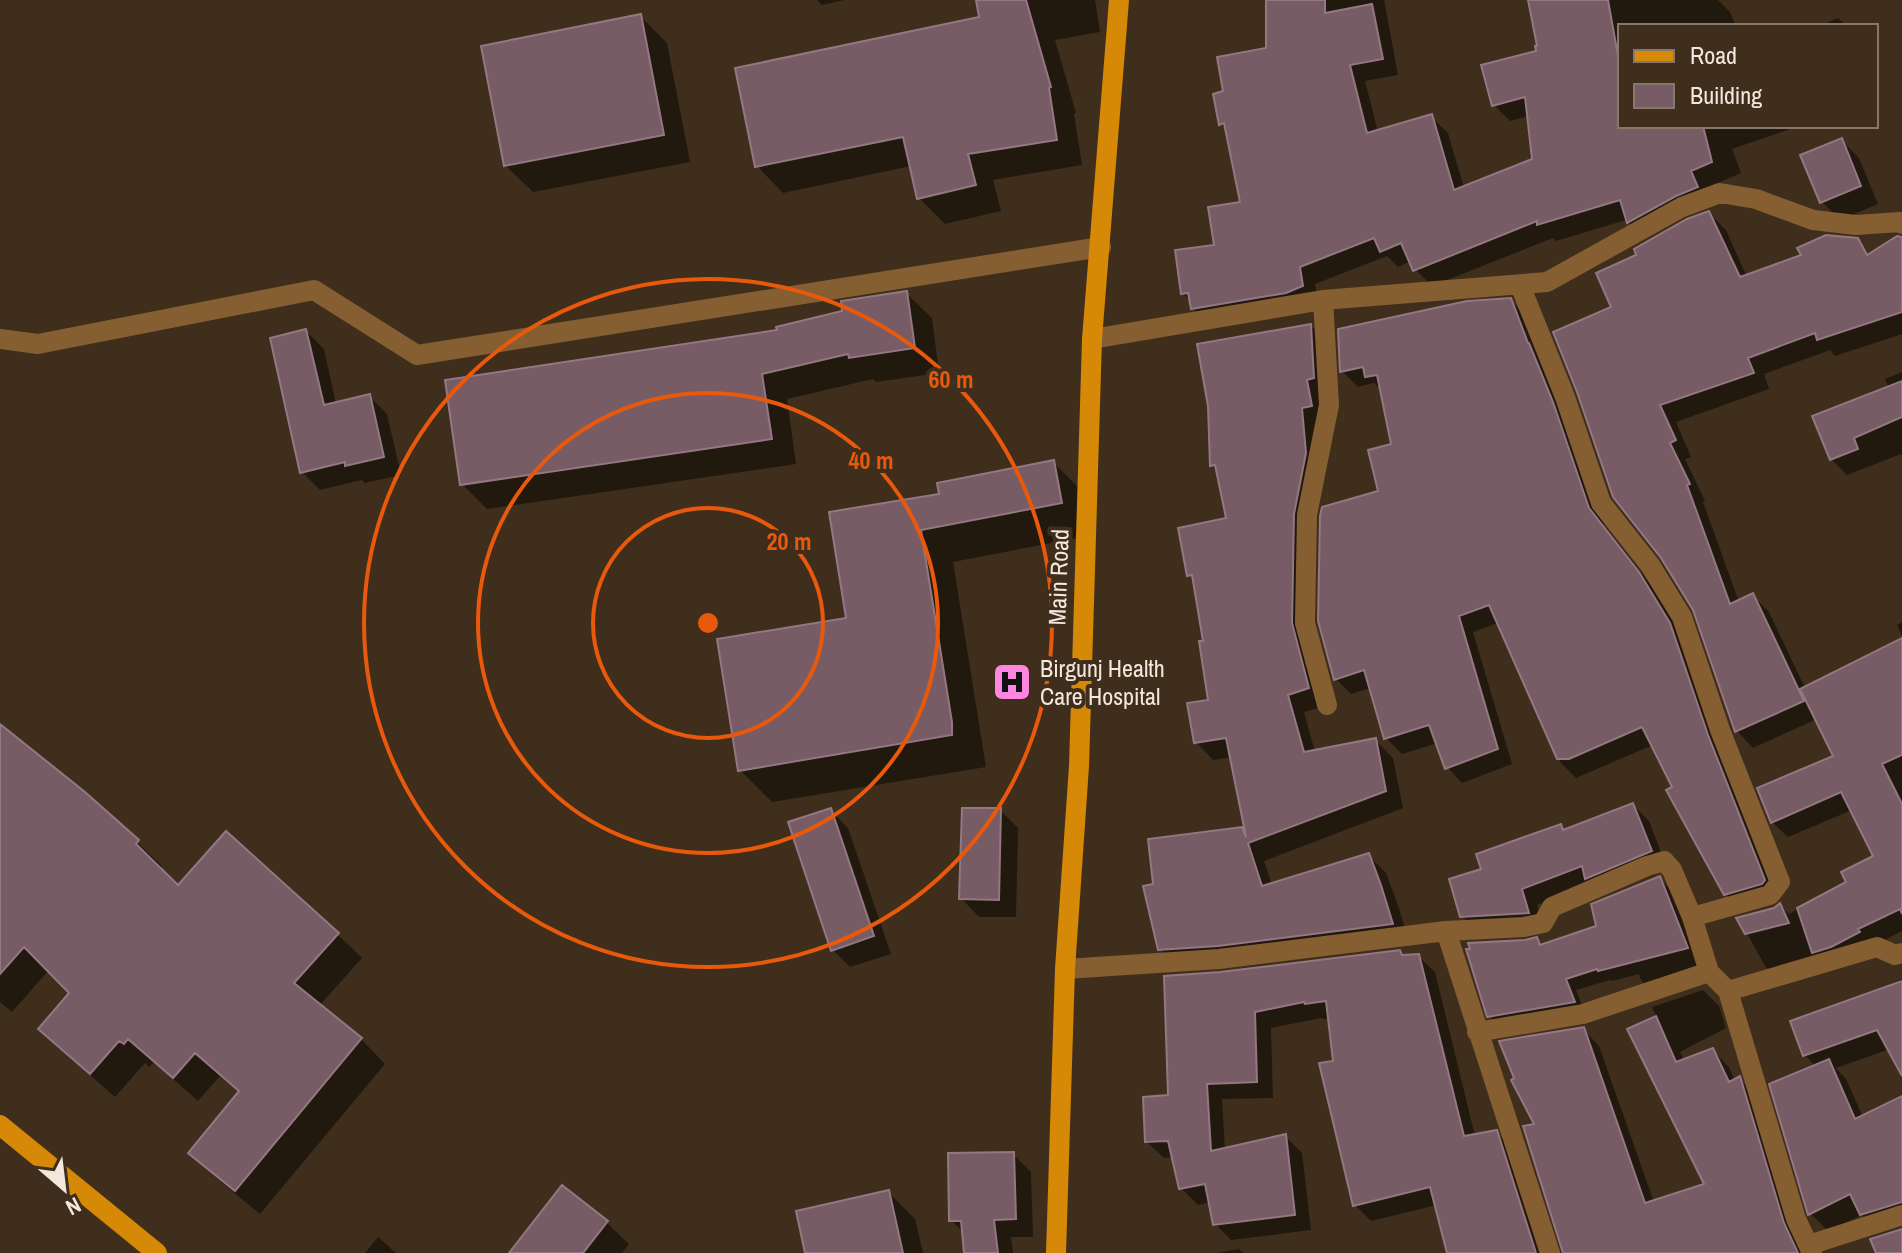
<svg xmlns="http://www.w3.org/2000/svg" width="1902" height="1253" font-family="'Archivo Narrow',sans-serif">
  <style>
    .shadow { fill: #0007 }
    .building { fill: #775c66; stroke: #937782; stroke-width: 2 }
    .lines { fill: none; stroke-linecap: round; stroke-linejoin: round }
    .service { stroke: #855f32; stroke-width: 20 }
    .minor { stroke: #855f32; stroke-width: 20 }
    .primary { stroke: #d68807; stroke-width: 20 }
    .ring { fill: none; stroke: #e8590c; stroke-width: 4 }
    .labels { text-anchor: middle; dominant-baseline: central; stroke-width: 8; stroke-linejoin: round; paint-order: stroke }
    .street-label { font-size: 24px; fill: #f3e8dd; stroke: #3f2e1c }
    .poi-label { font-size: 24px; fill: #f3e8dd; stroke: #3f2e1c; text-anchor: start }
    .centre { fill: #e8590c; stroke: #3f2e1c; stroke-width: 4 }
    .ring-label { font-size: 24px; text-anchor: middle; font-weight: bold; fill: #e8590c; stroke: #3f2e1c; stroke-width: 8; stroke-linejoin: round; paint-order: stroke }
  </style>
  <rect width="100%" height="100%" fill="#3f2e1c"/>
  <path class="shadow" d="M817,0H844L822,5Z
    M978,0H1095L1100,32L1055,40L1076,113L1074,114L1082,165L993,180L1001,211L945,224L919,198L911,166L783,193L757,166L982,18Z
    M1268,0H1384L1398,75L1365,81L1378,132L1431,117L1448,133L1464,188L1534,160L1529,116L1510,121L1494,105L1538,52L1530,0H1718L1730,12L1736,26H1620V126H1799L1732,149L1741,173L1706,188L1713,204L1693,212L1645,238L1626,220L1556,241L1553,238L1432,286L1415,269L1411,261L1398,267L1387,256L1315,284L1318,302L1209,325L1193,308L1192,303L1182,293L1216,247L1243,203L1228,130L1221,124L1226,93L1268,50Z
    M640,16L667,43L690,162L533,192L506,166Z
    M1838,18L1846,26H1820Z
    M1841,140L1859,158L1878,204L1840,220L1822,202Z
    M1709,213L1726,230L1747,277L1902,265V334L1835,356L1830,350L1764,374L1769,389L1676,422L1691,457L1685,459L1705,501L1703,502L1739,602L1753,596L1769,612L1805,688L1902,639V931L1873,946L1781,982L1765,966L1739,919L1774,909L1780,906L1789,914L1849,882L1876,857L1852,810L1788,837L1772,822L1836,758L1817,719L1753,748L1737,731L1613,308L1638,256Z
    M906,293L932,318L939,373L876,382L873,379L787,399L796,464L487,509L462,484L780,332Z
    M1510,300L1526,316L1568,419L1604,525L1655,590L1685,640L1780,896L1741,909L1725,893L1653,745L1576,778L1560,762L1498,623L1473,632L1512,764L1462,783L1447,767L1438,743L1402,754L1386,738L1371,688L1351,694L1336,679L1380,492L1394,445L1383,392L1374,383L1358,387L1342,371Z
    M1311,326L1328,343L1311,533L1309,642L1325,706L1304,712L1315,752L1375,740L1393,758L1403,808L1264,861L1272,885L1368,855L1386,873L1398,905L1409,942L1178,967L1160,949L1156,885L1241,829L1247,835L1232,757L1213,760L1196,742L1210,702L1206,642L1196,582L1189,575L1228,519L1218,470L1212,465Z
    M306,331L324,349L336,404L369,396L387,414L401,475L365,483L362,480L320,490L302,472Z
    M1902,372V457L1901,454L1847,475L1831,459L1889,388L1885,379Z
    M1053,462L1086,495L1093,535L953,562L986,767L772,802L740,770L848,620L942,496Z
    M1902,622V636L1897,625Z
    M0,726L137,842L162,866L159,869L178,888L337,934L362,958L319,1006L361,1039L385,1064L260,1214L215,1177L191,1153L241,1093L220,1076L198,1101L154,1062L149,1067L145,1063L115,1097L65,1053L41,1028L72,992L49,970L12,1012L0,1002Z
    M1633,805L1649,821L1667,868L1593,884L1537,905L1544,928L1479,933L1462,916L1484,870L1561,827L1565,831Z
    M830,810L848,828L891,954L850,967L832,949Z
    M1000,810L1018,828L1016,917H979L961,898Z
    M1659,878L1671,890L1703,975L1653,992L1641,980L1639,974L1612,981L1610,980L1576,990L1585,1013L1501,1028L1489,1016L1537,940L1543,946L1598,927Z
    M1399,952L1405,957L1418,956L1435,972L1475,1136L1496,1132L1512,1149L1546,1253H1459L1437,1205L1371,1221L1355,1205L1330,1018L1323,1019L1321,1018L1271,1028L1273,1098L1222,1099L1225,1150L1286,1137L1302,1153L1311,1230L1231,1240L1215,1224L1211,1202L1198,1205L1181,1188L1174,1157L1164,1158L1147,1142L1170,1097L1221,974Z
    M1902,979V1072L1890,1049L1836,1068L1846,1079L1863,1117L1902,1098V1224L1879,1232L1862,1215L1828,1231L1810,1213L1816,1067L1805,1055L1883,990Z
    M1703,990L1719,1006L1726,1028L1680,1052L1684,1061L1713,1051L1729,1067L1735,1081L1739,1079L1756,1095L1805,1253H1565L1537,1125L1583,1029L1599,1046L1654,1202L1707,1185L1630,1030L1657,1018L1652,1007Z
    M1013,1154L1031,1172L1033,1237H1011L1013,1253H966L964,1233L951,1220Z
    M562,1188L607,1223L629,1244L622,1253H511Z
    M888,1192L915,1219L923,1253H807Z
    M378,1237L396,1253H365Z
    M1239,1249L1243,1253H1217Z"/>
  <path class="building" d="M976,0H1026L1051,87L1049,88L1057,140L968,154L976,185L917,199L903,137L755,167L735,68L979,17Z
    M1266,0H1325V13L1372,4L1383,59L1350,65L1367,133L1432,114L1454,190L1532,159L1525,97L1492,106L1481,65L1536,51L1535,46H1537L1528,0H1608L1620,67V126H1703L1712,162L1691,171L1698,187L1676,196L1627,223L1620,200L1537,225V221L1413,271L1401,243L1380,252L1374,238L1300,267L1303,286L1286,293L1191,309L1188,293L1181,294L1175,250L1214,245L1208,207L1240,202L1224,123L1219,125L1213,94L1223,91L1217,57L1266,48Z
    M641,14L664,135L504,166L481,46Z
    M1842,138L1861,186L1820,203L1800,155Z
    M1709,211L1740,277L1801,255L1797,248L1826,235L1858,238L1867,255L1897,236L1902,237V312L1817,340L1815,333L1748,358L1754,373L1660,405L1676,440L1670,443L1690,484L1687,485L1730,604L1753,593L1804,701L1735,732L1693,610L1661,558L1613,497L1577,392L1553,332L1611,307L1596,273L1636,255L1634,249L1687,219Z
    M907,291L915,348L849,358L848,354L762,374L772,439L460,485L445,380L777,330L776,327L842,311L841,301Z
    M1511,298L1528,343H1529L1553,402L1589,508L1639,572L1670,623L1708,735L1765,880L1762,884L1724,895L1666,790L1672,787L1642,727L1569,759H1557L1489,605L1459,616L1498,749L1445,769L1429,725L1384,739L1364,670L1334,680L1318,621L1320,516L1322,507L1378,491L1368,450L1391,444L1377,375L1365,377L1363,367L1340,372L1338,329L1467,301Z
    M1311,324L1314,378L1307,380L1312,406L1302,408L1306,453L1294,514L1292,623L1309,688L1288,695L1304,752L1376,738L1386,791L1248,843L1262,886L1369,853L1381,885L1393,924L1218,946L1158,950L1143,886L1153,884L1148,839L1242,827L1246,837L1226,738L1194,743L1187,703L1208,700L1199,641H1203L1192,575L1187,576L1178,528L1226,518L1215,465L1210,466L1208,406L1197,344Z
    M306,329L324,405L370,394L384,457L345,466V462L300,473L270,338Z
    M1902,381V417L1854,438L1858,449L1830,460L1812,416Z
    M1054,460L1062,503L921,530L952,722V735L738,771L717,639L846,618L829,512L939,494L937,483Z
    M1902,638V755L1882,764L1902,804V914L1900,909L1858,929L1860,932L1831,947L1812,953L1797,908L1846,882L1841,872L1873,856L1841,792L1771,823L1757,788L1833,756L1800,689Z
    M0,724L85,792L139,840L136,844L178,885L226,831L339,933L294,983L362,1038L235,1191L188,1153L239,1091L195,1053L173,1078L128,1039L124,1044L119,1041L90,1074L38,1029L69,993L24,947L0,974Z
    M1633,803L1652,851L1585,879L1582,866L1522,889L1529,913L1460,917L1449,879L1481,869L1476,854L1561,824L1563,830Z
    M831,808L874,936L831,951L788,822Z
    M962,808H1001L999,900L959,899Z
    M1660,876L1688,948L1598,971L1597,969L1566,979L1575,1002L1487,1017L1466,949H1470L1468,943L1525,940L1537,937L1540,945L1596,926L1591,904Z
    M1780,903L1789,923L1745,934L1736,918L1774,908Z
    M1400,950L1402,955L1419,954L1464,1136L1497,1130L1536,1253H1447L1430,1187L1353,1206L1319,1063L1333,1061L1326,1001L1305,1004L1304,1002L1255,1012L1257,1082L1207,1084L1211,1151L1286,1134L1295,1215L1213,1225L1205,1184L1179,1189L1168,1141L1145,1142L1143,1097L1168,1095L1164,976L1220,972Z
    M1902,981V1076L1877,1030L1803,1056L1790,1021Z
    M1656,1016L1676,1062L1713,1048L1729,1082L1740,1076L1784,1223L1798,1253H1563L1523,1126L1534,1124L1511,1080L1514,1078L1499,1041L1584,1027L1645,1203L1704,1184L1627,1029Z
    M1829,1059L1855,1119L1902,1096V1202L1860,1215L1850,1194L1808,1215L1769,1084Z
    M1014,1152L1016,1219L994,1220L998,1253H964L961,1221H949L948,1153Z
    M562,1185L608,1221L583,1253H509Z
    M889,1190L903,1253H805L796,1211Z
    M1902,1229V1253H1876L1870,1239Z"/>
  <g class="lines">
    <path class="service" d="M0,339L38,344L314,290L417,355L1101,247"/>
    <path class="minor" d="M1520,285L1565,397L1601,503L1650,565L1682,617L1720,730L1780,882L1770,895L1692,917L1709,972L1728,991L1796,1219L1812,1253
      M1323,300L1329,405L1307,515L1305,623L1327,705
      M1092,339L1323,300L1547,282L1682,207L1720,193L1756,199L1813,220L1856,225L1900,222L1902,224
      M1446,931L1550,1253
      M1065,969L1219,959L1446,931L1524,927L1543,923L1552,907L1647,866L1664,861L1672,870L1692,917
      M1728,991L1877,947L1895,955L1902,953
      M1477,1032L1583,1014L1709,972
      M1809,1245L1902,1215"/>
    <path class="primary" d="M0,1125L157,1253
      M1056,1253L1065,969L1079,766L1092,339L1119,0"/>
  </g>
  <g class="ring">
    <circle cx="708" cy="623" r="115"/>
    <circle cx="708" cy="623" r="230"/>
    <circle cx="708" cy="623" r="344"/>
  </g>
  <defs>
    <symbol id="hospital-square" viewBox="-11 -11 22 22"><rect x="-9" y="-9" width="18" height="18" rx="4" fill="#fd86e1" stroke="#3f2e1c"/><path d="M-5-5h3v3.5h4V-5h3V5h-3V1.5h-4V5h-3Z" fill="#111"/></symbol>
  </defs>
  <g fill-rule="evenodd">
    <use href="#hospital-square" x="990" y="660" width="44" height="44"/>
  </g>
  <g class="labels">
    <g class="street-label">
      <text transform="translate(1058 577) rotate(-88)">Main Road</text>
    </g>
    <g class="poi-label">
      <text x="1040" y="668">Birgunj Health<tspan x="1040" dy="28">Care Hospital</tspan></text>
    </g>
  </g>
  <circle cx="708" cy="623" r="12" class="centre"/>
  <g class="ring-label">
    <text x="951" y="388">60 m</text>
    <text x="871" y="469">40 m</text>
    <text x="789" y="550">20 m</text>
  </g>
  <rect x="1618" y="24" width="260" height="104" fill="#3f2e1c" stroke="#877869" stroke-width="2"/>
  <rect x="1634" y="50" width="40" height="12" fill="#d68807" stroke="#877869" stroke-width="2"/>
  <text x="1690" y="64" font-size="24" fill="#f3e8dd">Road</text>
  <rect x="1634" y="84" width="40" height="24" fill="#775c66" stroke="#877869" stroke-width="2"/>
  <text x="1690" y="104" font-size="24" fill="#f3e8dd">Building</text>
  <g transform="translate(64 1189) rotate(152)" stroke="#3f2e1c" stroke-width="6" paint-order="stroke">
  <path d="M0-6L14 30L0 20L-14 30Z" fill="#f3e8dd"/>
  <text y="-12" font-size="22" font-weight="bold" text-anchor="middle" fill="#f3e8dd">N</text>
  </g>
</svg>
